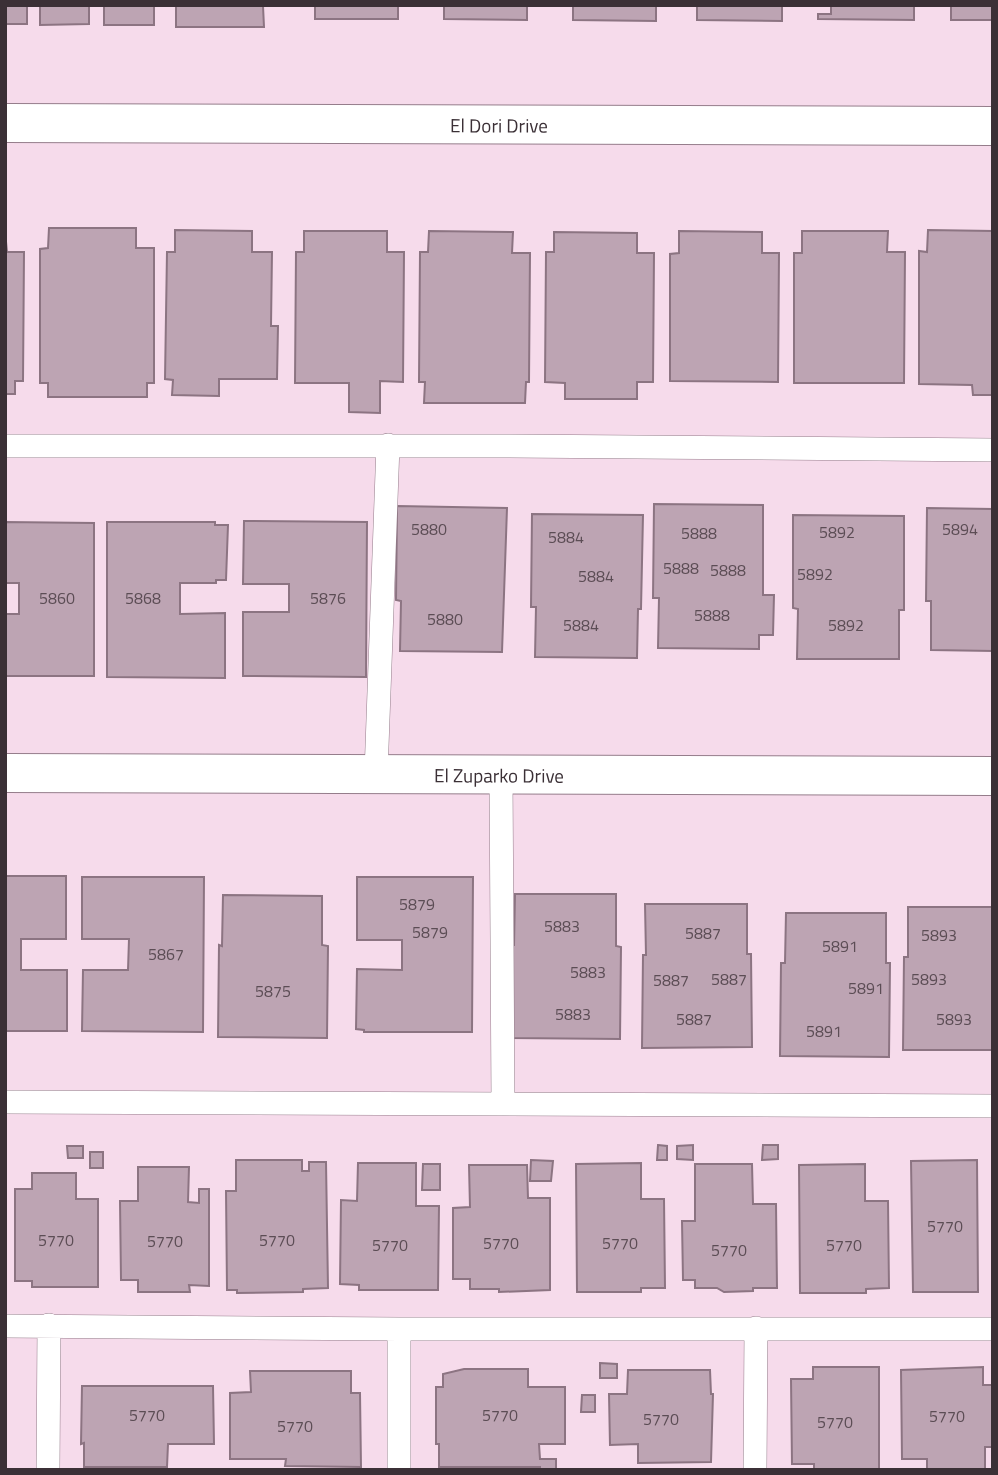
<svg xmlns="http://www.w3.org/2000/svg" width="998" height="1475" font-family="'Titillium Web',sans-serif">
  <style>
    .building { fill: #bda4b3; stroke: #8c7482; stroke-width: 2 }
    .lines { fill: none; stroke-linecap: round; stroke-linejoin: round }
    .lane-casing { stroke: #957d8b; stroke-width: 24 }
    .street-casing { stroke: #957d8b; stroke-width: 40 }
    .lane { stroke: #fff; stroke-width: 23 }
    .street { stroke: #fff; stroke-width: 38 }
    .labels { text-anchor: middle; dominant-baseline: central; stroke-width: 6; stroke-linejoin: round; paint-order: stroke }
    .number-label { font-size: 16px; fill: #5c4d55 }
    .street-label { font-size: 19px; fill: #3b3036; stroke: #fff }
  </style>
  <rect width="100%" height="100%" fill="#f6dbeb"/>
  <path class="building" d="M5,5H27V24H5Z
    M40,5H89V24L40,25Z
    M104,5H154V25H104Z
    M280,5L263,6L264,27H176V6H168Z
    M315,5H398V19H315Z
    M444,5H527V20L444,19Z
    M573,5H656V21L573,20Z
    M697,5H782V21L697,20Z
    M831,5H914V20L818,19V14H831Z
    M951,5H993V20H951Z
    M49,228H136V248H154V383H147V397H48V383H40V249L48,248Z
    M175,230L252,231V252H272L271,326H278L277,379H219V396L172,395L173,380L165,379L167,252H175Z
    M928,230L993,231V395H973L972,385L919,384V251L927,252Z
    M5,231L7,252H24L23,381H15V394H5Z
    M304,231H387V252H404L403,382L380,381V413L349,412V383H295L296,252H304Z
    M429,231L513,232L512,253H530L529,382H526L525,403H424L425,382H419L420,252H428Z
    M679,231L762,232V253H779L778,382L670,381V254L679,253Z
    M802,231H888L887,252H905L904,383H794V253H802Z
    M554,232L637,233V253H654L653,382H637V399H565V383L545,382L546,252H554Z
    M654,504L763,505V595H774L773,635H759V649L658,648L659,598H653Z
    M397,506L507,508L502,652L400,651L401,601L396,600Z
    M927,508L993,509V651L931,650V601H926Z
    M532,514L643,515L641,609H638L637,658L535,657L536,607H531Z
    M793,515L904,516V610H899V659H797L798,609L793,608Z
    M244,521L367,522L366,677L243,676V612H289V584H243Z
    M5,522L94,523V676H5V614H19V583H5Z
    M107,522H215V525H228L226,580H216V583H180V614L225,613V678L107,677Z
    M6,876H66V939H21V970H67V1031H5Z
    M82,877H204L203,1032L82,1031L83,970H128L129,939H82Z
    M357,877H473L472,1032H364V1030L356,1029L357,969L402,970V940H357Z
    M515,894H616V946L621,947L620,1039L510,1038V945H514Z
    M223,895L322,896V945L328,946L327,1038L218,1037L219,945L222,946Z
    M645,904H747V954H751L752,1047L642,1048L643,955H646Z
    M908,907H993V1050H903L904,957H908Z
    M786,913H886V963H890L889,1057L780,1056L781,963H785Z
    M658,1145L667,1146V1160H657Z
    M693,1145V1160L677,1159V1146Z
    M763,1145H778V1159L762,1160Z
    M67,1146H83V1158H68Z
    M90,1152H103V1168H90Z
    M236,1160H302V1171H309V1162H326L328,1288L303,1289V1292L237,1293V1290H227L226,1191H236Z
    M531,1160L553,1161L551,1181H530Z
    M977,1160L978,1292H913L911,1161Z
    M358,1163H416V1206H439L438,1290H359V1285L340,1284L341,1200L357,1201Z
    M641,1163V1199H664L665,1288H641V1292H577L576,1164Z
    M423,1164H440V1190H422Z
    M695,1164H752L753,1204H776L777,1288H753V1291L724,1292L717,1288H695V1280H683L682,1221H695Z
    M865,1164V1201H888L889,1288L866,1289V1293H800L799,1165Z
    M469,1165H527L528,1198H550V1290L499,1292V1289H470V1279H453V1208L470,1207Z
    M138,1167H189L188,1202L199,1203V1189H209V1286L189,1285L190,1292H138V1280H121L120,1201H138Z
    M32,1173H76V1199H98V1287H32V1281H15V1189H32Z
    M600,1363L617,1364V1378H600Z
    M813,1367H879V1470H814V1464H792L791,1379H813Z
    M983,1367V1385H993V1447H985V1470H927V1459H902L901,1370Z
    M464,1369H528V1387H565V1444H539L540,1459H556V1470H540V1467H439V1444H436V1387H443V1374Z
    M628,1370H710L711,1394H713L711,1462L638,1463V1444L610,1445L609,1394H627Z
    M250,1371H351V1393H360L361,1467L285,1466L286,1459H230V1393L251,1392Z
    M82,1386H213L214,1444H168L167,1467H84V1443L81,1444Z
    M582,1395H595V1412H581Z"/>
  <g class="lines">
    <defs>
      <path id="lane" d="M5,446H510L993,450
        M376,774L388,445
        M501,775L503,1103
        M5,1102L993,1106
        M5,1326L399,1329H993
        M48,1470L49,1325
        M399,1470V1329
        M755,1470L756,1328"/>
      <g id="street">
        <path id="s1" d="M5,123L993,126"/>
        <path id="s2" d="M5,773L993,776"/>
      </g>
    </defs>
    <use href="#lane" class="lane-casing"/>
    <use href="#street" class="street-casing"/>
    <use href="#lane" class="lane"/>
    <use href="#street" class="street"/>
  </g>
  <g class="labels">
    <g class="number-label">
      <text x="429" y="529">5880</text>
      <text x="960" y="529">5894</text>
      <text x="837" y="532">5892</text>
      <text x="699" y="533">5888</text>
      <text x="566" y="537">5884</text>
      <text x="681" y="568">5888</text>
      <text x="728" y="570">5888</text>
      <text x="815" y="574">5892</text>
      <text x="596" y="576">5884</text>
      <text x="57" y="598">5860</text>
      <text x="143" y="598">5868</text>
      <text x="328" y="598">5876</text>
      <text x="712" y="615">5888</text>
      <text x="445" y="619">5880</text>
      <text x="581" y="625">5884</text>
      <text x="846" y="625">5892</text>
      <text x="417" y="904">5879</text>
      <text x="562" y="926">5883</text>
      <text x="430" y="932">5879</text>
      <text x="703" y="933">5887</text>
      <text x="939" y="935">5893</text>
      <text x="840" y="946">5891</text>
      <text x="166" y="954">5867</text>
      <text x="588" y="972">5883</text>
      <text x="729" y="979">5887</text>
      <text x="929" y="979">5893</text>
      <text x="671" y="980">5887</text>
      <text x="866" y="988">5891</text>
      <text x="273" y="991">5875</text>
      <text x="573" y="1014">5883</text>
      <text x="694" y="1019">5887</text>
      <text x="954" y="1019">5893</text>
      <text x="824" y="1031">5891</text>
      <text x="945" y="1226">5770</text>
      <text x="56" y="1240">5770</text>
      <text x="277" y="1240">5770</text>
      <text x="165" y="1241">5770</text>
      <text x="501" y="1243">5770</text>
      <text x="620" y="1243">5770</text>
      <text x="390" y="1245">5770</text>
      <text x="844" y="1245">5770</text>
      <text x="729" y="1250">5770</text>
      <text x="147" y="1415">5770</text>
      <text x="500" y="1415">5770</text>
      <text x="947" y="1416">5770</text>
      <text x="661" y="1419">5770</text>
      <text x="835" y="1422">5770</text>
      <text x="295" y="1426">5770</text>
    </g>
    <g class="street-label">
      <text stroke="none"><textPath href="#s1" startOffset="494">El Dori Drive</textPath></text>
      <text stroke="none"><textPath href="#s2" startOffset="494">El Zuparko Drive</textPath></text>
    </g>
  </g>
  <rect width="998" height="1475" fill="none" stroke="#3b3036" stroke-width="14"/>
</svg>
